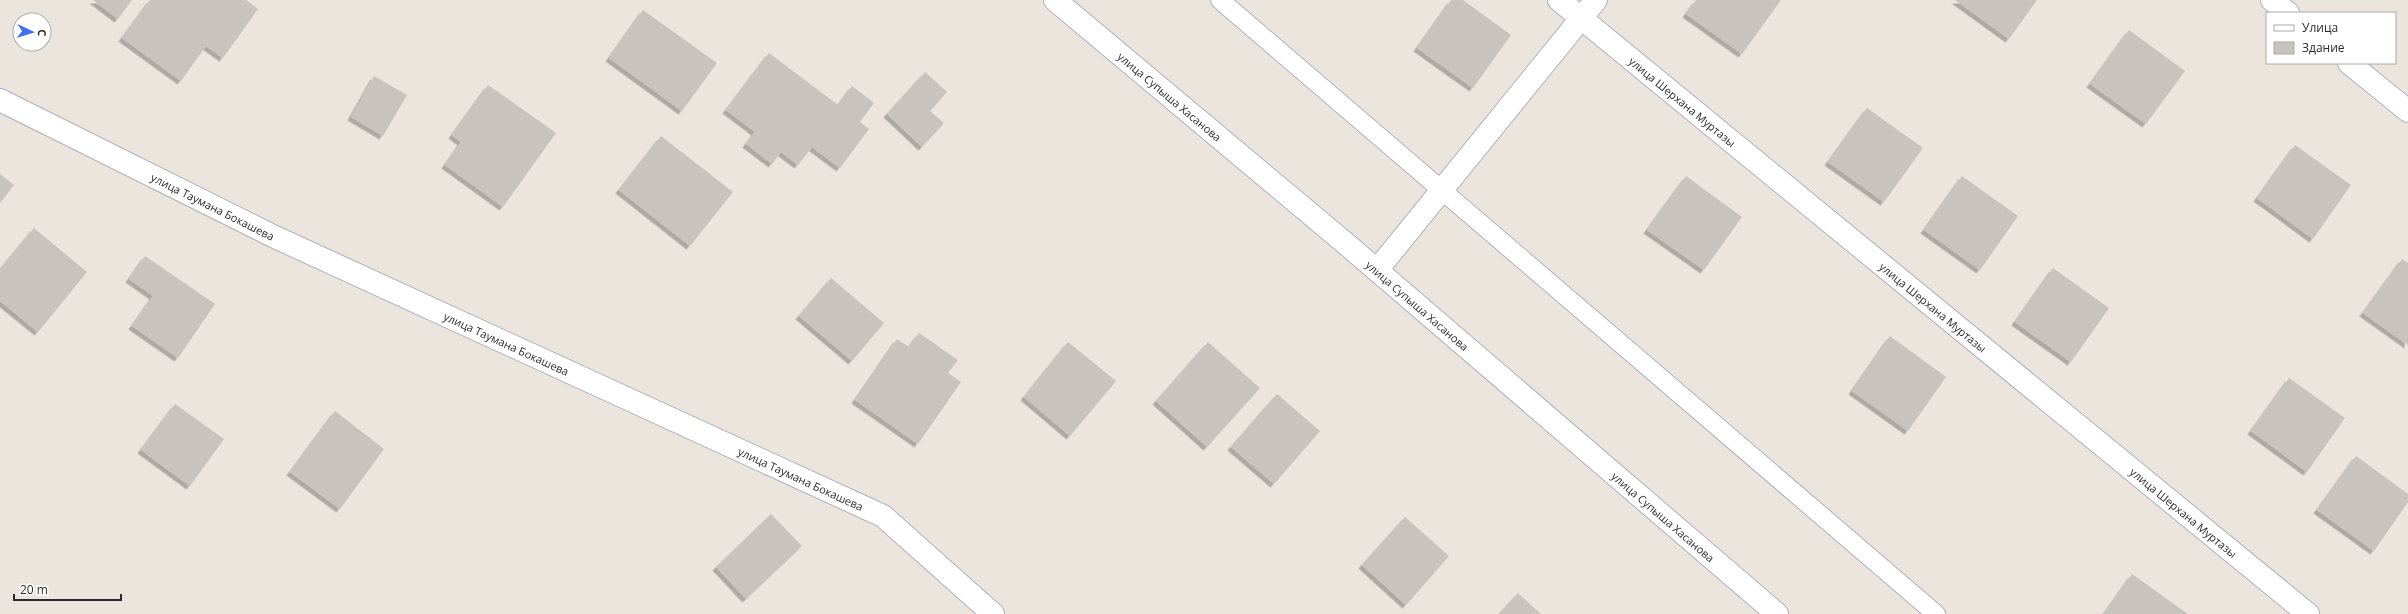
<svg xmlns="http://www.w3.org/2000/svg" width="2408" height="614" font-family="'Open Sans',sans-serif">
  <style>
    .building { fill: #c8c3bc; filter: url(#shadow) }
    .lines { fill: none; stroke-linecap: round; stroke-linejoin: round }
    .lane-casing { stroke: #adb1bb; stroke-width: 20 }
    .street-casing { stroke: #adb1bb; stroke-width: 24 }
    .secondary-casing { stroke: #adb1bb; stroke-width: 24 }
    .lane { stroke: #fff; stroke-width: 18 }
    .street { stroke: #fff; stroke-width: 22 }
    .secondary { stroke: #fff; stroke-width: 22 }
    .labels { text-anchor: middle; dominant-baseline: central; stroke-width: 3.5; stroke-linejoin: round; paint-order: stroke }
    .street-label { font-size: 11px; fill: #2b2b2b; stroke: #fff }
  </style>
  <defs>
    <filter id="shadow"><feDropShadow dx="-3.5" dy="3.5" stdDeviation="0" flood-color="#0004"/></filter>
  </defs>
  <rect width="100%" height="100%" fill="#ece5dd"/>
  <path class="building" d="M93,0H132L118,19Z
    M150,0H246L258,9L223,58L206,46L181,81L122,38Z
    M1451,0H1463L1511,35L1473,88L1417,48Z
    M1696,0H1781L1742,54L1686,14Z
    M1955,0H2037L2009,39Z
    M643,10L717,63L682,111L609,58Z
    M2129,30L2185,71L2146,124L2090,84Z
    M769,53L838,105L852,86L874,103L860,122L869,129L840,168L812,147L798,165L781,152L772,164L746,144L755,132L726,110Z
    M925,72L947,92L930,111L944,123L922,147L887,114Z
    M374,76L407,95L383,136L351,117Z
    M488,85L556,133L503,207L445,165L461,142L452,135Z
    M1867,108L1923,148L1884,202L1828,162Z
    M661,136L733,192L690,246L619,190Z
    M2295,145L2351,185L2313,239L2257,198Z
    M0,174L14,185L0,203Z
    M1686,176L1742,217L1704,270L1647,230Z
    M1962,176L2018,216L1980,270L1924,230Z
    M34,228L87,272L38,332L0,301V269Z
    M145,256L215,304L178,358L132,326L153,296L129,279Z
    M2402,259L2408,263V345L2363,313Z
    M2053,268L2109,308L2071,362L2015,322Z
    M831,278L884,323L852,361L799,316Z
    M919,333L958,360L948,373L961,382L918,444L855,400L897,339L909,347Z
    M1890,336L1946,377L1908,431L1852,391Z
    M1068,342L1116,381L1070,436L1024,397Z
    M1208,342L1260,388L1207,447L1156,401Z
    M2289,378L2345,418L2307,472L2251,431Z
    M1277,394L1320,431L1274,484L1231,447Z
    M175,404L224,439L190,486L141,450Z
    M335,411L384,449L340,509L290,472Z
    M2356,456L2408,494V502L2374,551L2317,510Z
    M771,514L802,546L746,599L716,567Z
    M1405,517L1449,556L1406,605L1362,565Z
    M2132,574L2188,614H2104Z
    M1518,593L1541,614H1499Z"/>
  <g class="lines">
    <defs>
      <path id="lane" d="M1220,0L1936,614"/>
      <g id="street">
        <path id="s1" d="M1559,0L2308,614"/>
        <path d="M2272,0L2288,13"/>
        <path d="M2349,63L2408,111"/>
        <path id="s2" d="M0,100L275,237L883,516L993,614"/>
        <path d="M1377,270L1596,0"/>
      </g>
      <g id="secondary">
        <path id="s3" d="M1055,0L1351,248L1777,614"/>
      </g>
    </defs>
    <use href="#lane" class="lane-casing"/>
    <use href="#street" class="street-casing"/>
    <use href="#secondary" class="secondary-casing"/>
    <use href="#lane" class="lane"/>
    <use href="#street" class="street"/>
    <use href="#secondary" class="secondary"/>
  </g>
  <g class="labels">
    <g class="street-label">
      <text stroke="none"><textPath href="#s3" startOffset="150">улица Супыша Хасанова</textPath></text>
      <text stroke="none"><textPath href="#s1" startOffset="160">улица Шерхана Муртазы</textPath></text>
      <text stroke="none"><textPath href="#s2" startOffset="238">улица Таумана Бокашева</textPath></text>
      <text stroke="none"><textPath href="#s3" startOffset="474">улица Супыша Хасанова</textPath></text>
      <text stroke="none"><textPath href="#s1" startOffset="484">улица Шерхана Муртазы</textPath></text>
      <text stroke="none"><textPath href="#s2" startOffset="562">улица Таумана Бокашева</textPath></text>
      <text stroke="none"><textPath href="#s2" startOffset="886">улица Таумана Бокашева</textPath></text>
      <text stroke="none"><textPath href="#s1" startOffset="808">улица Шерхана Муртазы</textPath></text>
      <text stroke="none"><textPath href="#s3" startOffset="798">улица Супыша Хасанова</textPath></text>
    </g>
  </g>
  <rect x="2266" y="12" width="130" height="52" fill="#ffffff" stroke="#aaaaaa"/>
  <rect x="2274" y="25" width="20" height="6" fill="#ffffff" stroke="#aaaaaa"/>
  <text x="2302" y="32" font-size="12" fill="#2b2b2b">Улица</text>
  <rect x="2274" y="42" width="20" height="12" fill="#c8c3bc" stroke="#aaaaaa"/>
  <text x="2302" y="52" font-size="12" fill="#2b2b2b">Здание</text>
  <g transform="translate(32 32) rotate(94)"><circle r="19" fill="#ffffff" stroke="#aaaaaa"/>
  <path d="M0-3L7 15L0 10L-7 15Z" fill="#436ef3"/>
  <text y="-6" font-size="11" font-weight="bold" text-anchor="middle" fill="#2b2b2b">С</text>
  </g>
  <path d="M14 594v6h107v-6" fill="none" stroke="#2b2b2b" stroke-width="2"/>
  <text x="20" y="594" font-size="12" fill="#2b2b2b" stroke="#ffffff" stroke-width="3" paint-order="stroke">20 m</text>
</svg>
